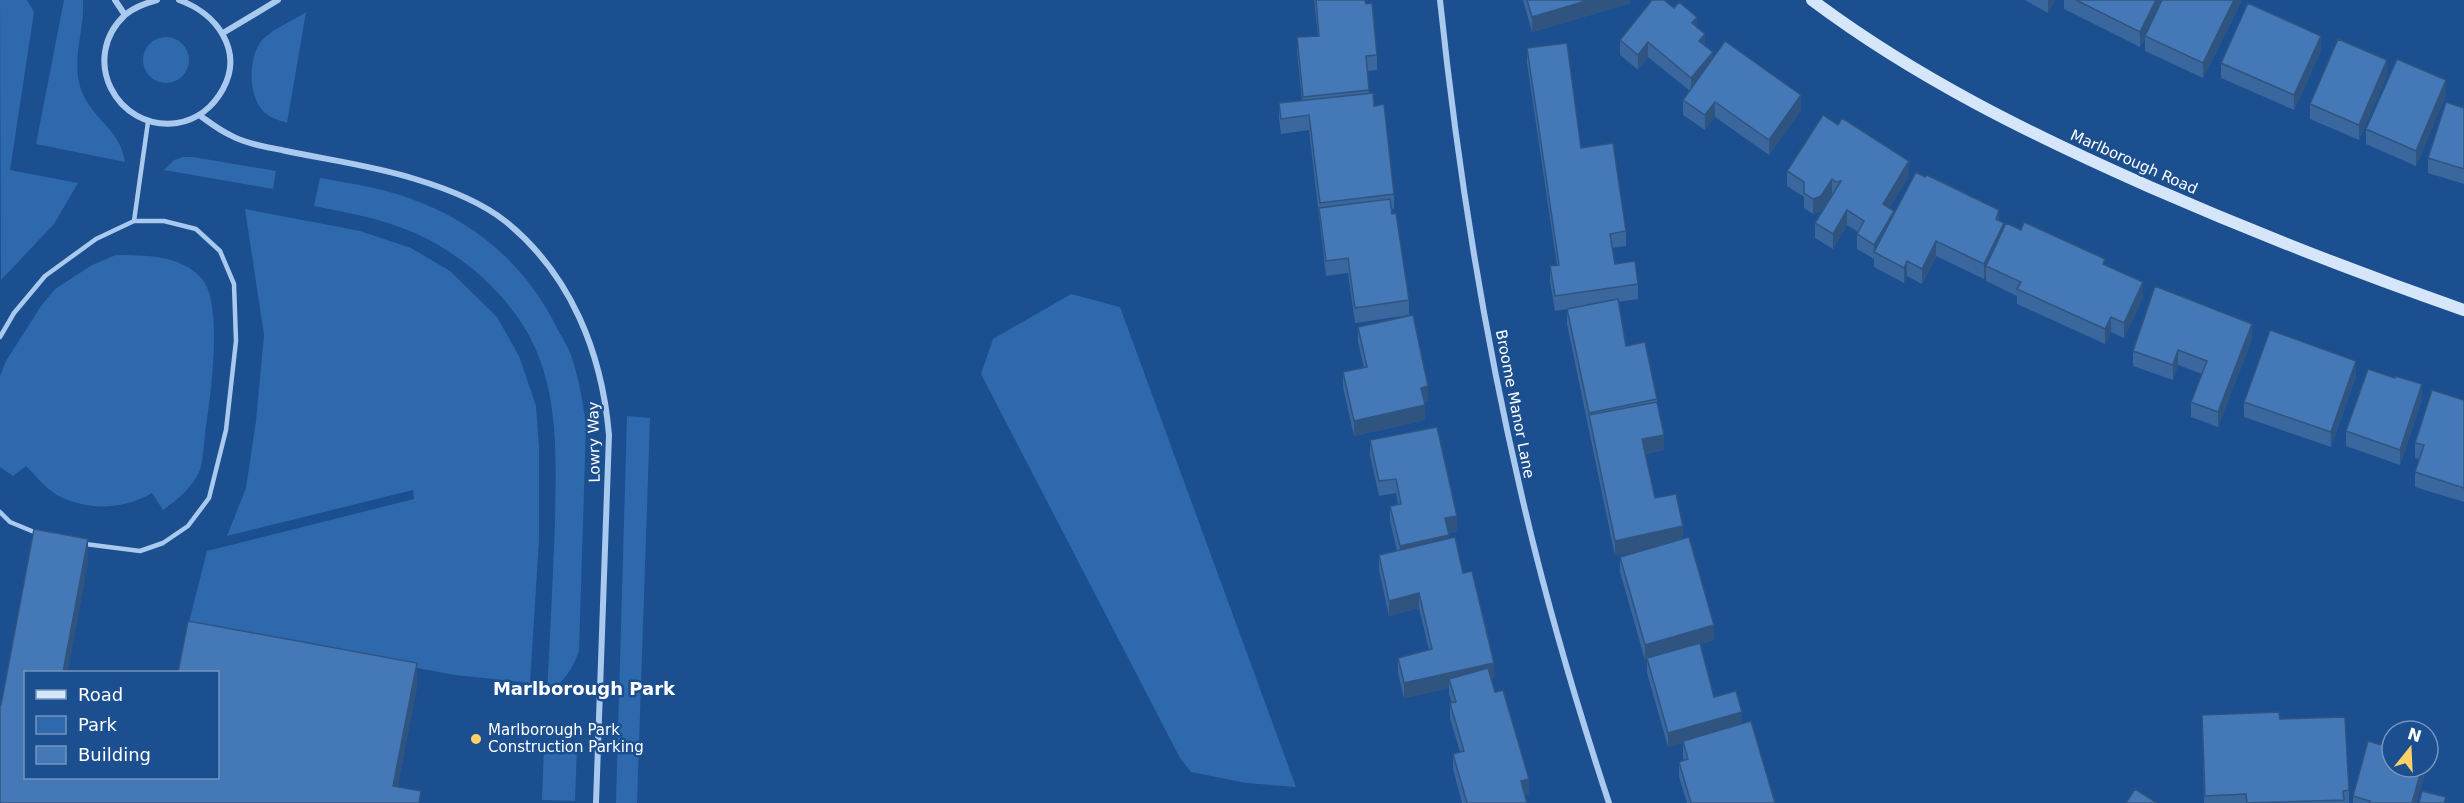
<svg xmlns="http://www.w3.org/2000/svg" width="2464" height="803" font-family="'DejaVu Sans',sans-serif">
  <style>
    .green { fill: #2e69ad }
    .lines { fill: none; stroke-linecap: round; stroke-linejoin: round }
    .service { stroke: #a9c9ee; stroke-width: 4.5 }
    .minor { stroke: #a9c9ee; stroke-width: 6 }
    .secondary { stroke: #d6e6fa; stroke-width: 12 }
    .wall { fill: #3a679d }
    .shaded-wall { fill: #305480 }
    .building { fill: #4478b7; stroke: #305480; stroke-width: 1.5 }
    .poi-dot { fill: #ffd166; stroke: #1b4f8f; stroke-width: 2 }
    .labels { text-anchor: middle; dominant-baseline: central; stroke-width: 5; stroke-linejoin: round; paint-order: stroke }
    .street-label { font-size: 15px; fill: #fff; stroke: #1b4f8f }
    .poi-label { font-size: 15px; fill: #fff; stroke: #1b4f8f; text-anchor: start }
    .quarter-label { font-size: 18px; font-weight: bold; fill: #fff; stroke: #1b4f8f }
  </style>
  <rect width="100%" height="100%" fill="#1b4f8f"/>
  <path class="green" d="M0,0H27L34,12L10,170L78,183L54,224L1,280Z
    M64,0H83C85,30 70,63 82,92C94,121 121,130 125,162L36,144Z
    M306,12L287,123C278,120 268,117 262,110C249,95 248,60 260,43C269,30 293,21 306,12Z
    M143 60a23 23 0 1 1 46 0a23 23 0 1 1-46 0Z
    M183,157H193L276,171L273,189L164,170L174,160Z
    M320,178C354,184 389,189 422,203C482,227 530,271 558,330C563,339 569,348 572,358C579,380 583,402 586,425L579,651C572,670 564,682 547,693C550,635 553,578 555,521C556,464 559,403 536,350C514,297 456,247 402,228C374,217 344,212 314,206Z
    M245,209L360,231L411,248L450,271L497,317L519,356L536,406L539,447V540L530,683L455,675L188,626L207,551L414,499L413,490L227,536L246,488L256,421L264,335Z
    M116,255C145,255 182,255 202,279C224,305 210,400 205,433C204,445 203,459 200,470C193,487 177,500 163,510L152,493C123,510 87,511 57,495C45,488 35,475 26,466L13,476L0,467V376L6,361L41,306L55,289L92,265Z
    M1071,294L1120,307L1296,787L1246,783L1191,772L1180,758L981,374L993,339Z
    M627,416L650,418L637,803H616Z
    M544,746L577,748L575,801L542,800Z"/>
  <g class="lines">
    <path class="service" d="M134,221L148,122
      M0,337L14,313L45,276L96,239L134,221H164L196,229L220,251L234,284L236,341L226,430L209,498L188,526L163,543L140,551L85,544
      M0,512L10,522L39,534"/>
    <path class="minor" d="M115,0L125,15
      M157,0C146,3 134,7 125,15C79,58 116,131 177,123C197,120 213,107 223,89C244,50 216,13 179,0
      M1440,0C1457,163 1483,328 1520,488C1544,594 1575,700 1609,803
      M223,33L278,0
      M199,115C209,122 219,130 230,135C246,144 268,147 286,151C329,160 374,166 415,179C445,188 481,202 505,221C571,274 602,353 609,435L596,803"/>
    <path class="secondary" d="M1812,0C1916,78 2032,135 2150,187C2253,232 2358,273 2464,310"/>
  </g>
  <path class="wall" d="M1314,0H1365L1377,55V70L1367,71L1369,93L1374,106L1394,194V209H1391L1409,300V315L1355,323L1348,273L1326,276L1309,130L1281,134L1279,118V103L1302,101L1297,52V37L1318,36Z
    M1523,0H1631V3L1532,32Z
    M2025,0H2055L2048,13Z
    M2064,0H2241V2L2203,78L2145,51V38L2140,47L2064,9Z
    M1697,27L1705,46L1713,58L1801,110L1769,155L1715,117L1705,130L1683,115V100L1690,91L1648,57L1638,70L1620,55V40Z
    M1527,48L1626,231V246L1612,248L1615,264L1638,284V299L1618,302L1626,346L1657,399L1664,450L1645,454L1655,498L1683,539L1714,640L1700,644L1714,697L1742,724L1775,803H1687L1679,777V762L1684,761L1683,756V743L1668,747L1647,673V659L1645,660L1620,572V557L1651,548L1615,556L1567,324V309L1555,311L1550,281V266L1557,265L1527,63Z
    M2321,51L2294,110L2221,78V63Z
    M2387,75L2359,140L2310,119V104Z
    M2446,95L2416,166L2366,144V129Z
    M2464,108V184L2428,173V158Z
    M1838,125L1909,176L1889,208L1894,213L1999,220L2004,227L2021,230L2105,265L2143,297L2124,338L2111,332L2105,344L2017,304V296L1986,281V276L1984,279L1936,256L1922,284L1907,276L1904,283L1874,267V259L1857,249V234L1858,232L1847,225L1833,249L1815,238V223L1832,194L1821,211L1813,214L1804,208V197L1787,186V171Z
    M1358,327L1428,401L1424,402L1425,420L1354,436L1343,387V372L1364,368L1358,342Z
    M2252,339L2218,427L2191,417V402L2202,374L2178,365L2173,380L2133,366V351Z
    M2356,376L2331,447L2244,417V402Z
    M2422,399L2400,465L2346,446V431Z
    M2464,400V502L2415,487V472L2419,459L2415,458V443Z
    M1370,440L1457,531L1448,533L1449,539L1463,573L1494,677L1491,678L1495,692L1529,794L1525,795L1527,803H1462L1453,769V754L1460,752L1450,718V703H1452L1449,694V688L1404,698L1398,673V658L1429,650L1419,608L1389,616L1379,570V555L1397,551L1390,521V506L1398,504L1396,493L1379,496L1370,455Z
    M2202,715L2280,719L2349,790V803H2204Z
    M2425,767V772L2416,803H2353V796Z"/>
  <path class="shaded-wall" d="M1589,0H1631V3L1532,32V17Z
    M2048,0H2055L2048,13Z
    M2156,0H2163L2145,36V38L2140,47V32Z
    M2234,0H2241V2L2203,78V63Z
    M1697,17V32L1692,23Z
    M1705,34V49L1699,41Z
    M2321,36V51L2294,110V95Z
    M1648,42V57L1638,70V55Z
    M1713,52V67L1691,93V78Z
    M2387,60V75L2359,140V125Z
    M2446,80V95L2416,166V151Z
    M1801,95V110L1769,155V140Z
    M1715,102V117L1705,130V115Z
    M1909,161V176L1883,219V204Z
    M1832,179V194L1821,211L1813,214V199Z
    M1847,210V225L1833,249V234Z
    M1999,210V225L1996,219Z
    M1894,211V226L1874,252V260V245Z
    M2004,223V238L1986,266V276L1984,279V264Z
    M1936,241V256L1922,284V269Z
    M1907,261V276L1904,283V268Z
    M2143,282V297L2124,338V323Z
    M2111,317V332L2105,344V329Z
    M2252,324V339L2218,427V412Z
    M2178,350V365L2173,380V365Z
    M2356,361V376L2331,447V432Z
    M2422,384V399L2400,465V450Z
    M1428,386V401L1421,403V388Z
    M1425,405V420L1354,436V421Z
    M1664,435V450L1642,454V439Z
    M1457,516V531L1445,533V518Z
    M1683,526V541L1615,556V541Z
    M1449,535V550L1400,561V546Z
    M88,539V563L68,672H63Z
    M1419,593V608L1389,616V601Z
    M1714,625V640L1645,660V645Z
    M417,663V688L395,803L393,786Z
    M1494,663V677L1451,687L1449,679V688L1404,698V683Z
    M1742,712V727L1683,741V743L1668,747V733Z
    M2422,767H2425V772L2416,803H2412Z
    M1529,779V794L1521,796V781Z"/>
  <path class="building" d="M1316,0H1365L1366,4L1372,3L1377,55L1366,56L1369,90L1303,97L1297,37L1319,36Z
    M1527,0H1589L1532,17Z
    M1652,0H1664L1674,8L1679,2L1697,17L1692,23L1705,34L1699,41L1713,52L1691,78L1648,42L1638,55L1620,40Z
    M2076,0H2156L2140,32Z
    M2162,0H2234L2203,63L2145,36Z
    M2248,3L2321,36L2294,95L2221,63Z
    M2338,39L2387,60L2359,125L2310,104Z
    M1725,41L1801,95L1769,140L1715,102L1705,115L1683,100Z
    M1567,43L1581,148L1613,143L1626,231L1610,234L1615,264L1635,261L1638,284L1555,296L1550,266L1559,265L1527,48Z
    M2397,59L2446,80L2416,151L2366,129Z
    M1373,93L1374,106L1384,104L1394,194L1320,203L1309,115L1281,119L1279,103Z
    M2446,102L2464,108V169L2428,158Z
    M1823,115L1838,125L1842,118L1909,161L1883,204L1894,211L1874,245L1857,234L1864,221L1847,210L1833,234L1815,223L1841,181L1836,182L1832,179L1821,196L1813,199L1804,193V182L1787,171Z
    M1916,172L1925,177L1927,175L1999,210L1996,219L2004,223L1984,264L1936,241L1922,269L1907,261L1904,268L1874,252Z
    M1390,199L1392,214L1396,213L1409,300L1355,308L1348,258L1326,261L1319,208Z
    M2024,222L2105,259L2103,264L2143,282L2124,323L2111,317L2105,329L2017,289L2021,282L1986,266L2006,223L2021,230Z
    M2155,286L2252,324L2218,412L2191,402L2207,361L2178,350L2173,365L2133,351Z
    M1618,299L1626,346L1645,342L1657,399L1589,413L1567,309Z
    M1413,315L1428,386L1421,388L1425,405L1354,421L1343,372L1367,367L1358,327Z
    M2270,330L2356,361L2331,432L2244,402Z
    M2368,369L2395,378V376L2422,384L2400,450L2346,431Z
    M2432,390L2464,400V488L2415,472L2424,445L2415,443Z
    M1657,402L1664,435L1642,439L1655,498L1676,494L1683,526L1615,541L1589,415Z
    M1437,427L1457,516L1445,518L1449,535L1400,546L1390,506L1401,504L1396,479L1379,481L1370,440Z
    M34,529L88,539L63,672H26V777H218V672H178L188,621L417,663L393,786L421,791L419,803H0V705H1Z
    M1455,537L1463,573L1472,571L1494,663L1404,683L1398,658L1432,649L1419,593L1389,601L1379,555Z
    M1689,537L1714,625L1645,645L1620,557Z
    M1700,643L1714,697L1736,691L1742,712L1668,733L1647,658Z
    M1488,668L1495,692L1503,690L1529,779L1521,781L1527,803H1467L1453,754L1464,751L1450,703L1456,702L1449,679Z
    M2279,712L2280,719L2345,717L2349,790L2343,791L2344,800L2247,803L2246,794L2205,796L2202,715Z
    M1751,721L1775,803H1691L1679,762L1688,759L1683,741Z
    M2368,741L2392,748V767H2422L2412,803H2369L2370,801L2353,796Z
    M2135,789L2157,803H2126Z
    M2422,791L2446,797L2444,803H2419Z"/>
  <circle class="poi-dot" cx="476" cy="739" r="6"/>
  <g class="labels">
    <g class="street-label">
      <text transform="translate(2134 162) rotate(24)">Marlborough Road</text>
      <text transform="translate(1515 404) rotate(79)">Broome Manor Lane</text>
      <text transform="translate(594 442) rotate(-91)">Lowry Way</text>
    </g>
    <g class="poi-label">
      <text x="488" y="730">Marlborough Park<tspan x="488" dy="17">Construction Parking</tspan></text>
    </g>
    <g class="quarter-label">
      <text x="584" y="688">Marlborough Park</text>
    </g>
  </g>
  <rect x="24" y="671" width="195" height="108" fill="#1b4f8f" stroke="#7695bc" stroke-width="1.5"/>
  <rect x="36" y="690" width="30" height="9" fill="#d6e6fa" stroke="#7695bc" stroke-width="1.5"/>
  <text x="78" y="701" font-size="18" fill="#ffffff">Road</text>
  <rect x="36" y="716" width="30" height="18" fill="#2e69ad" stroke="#7695bc" stroke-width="1.5"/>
  <text x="78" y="731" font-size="18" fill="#ffffff">Park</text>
  <rect x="36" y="746" width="30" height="18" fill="#4478b7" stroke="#7695bc" stroke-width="1.5"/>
  <text x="78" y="761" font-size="18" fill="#ffffff">Building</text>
  <g transform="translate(2410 749) rotate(18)"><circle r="28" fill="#1b4f8f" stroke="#7695bc" stroke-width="1.5"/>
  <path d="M0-4.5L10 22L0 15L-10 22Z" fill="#ffd166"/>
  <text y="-9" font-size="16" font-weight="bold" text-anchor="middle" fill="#ffffff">N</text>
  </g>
</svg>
